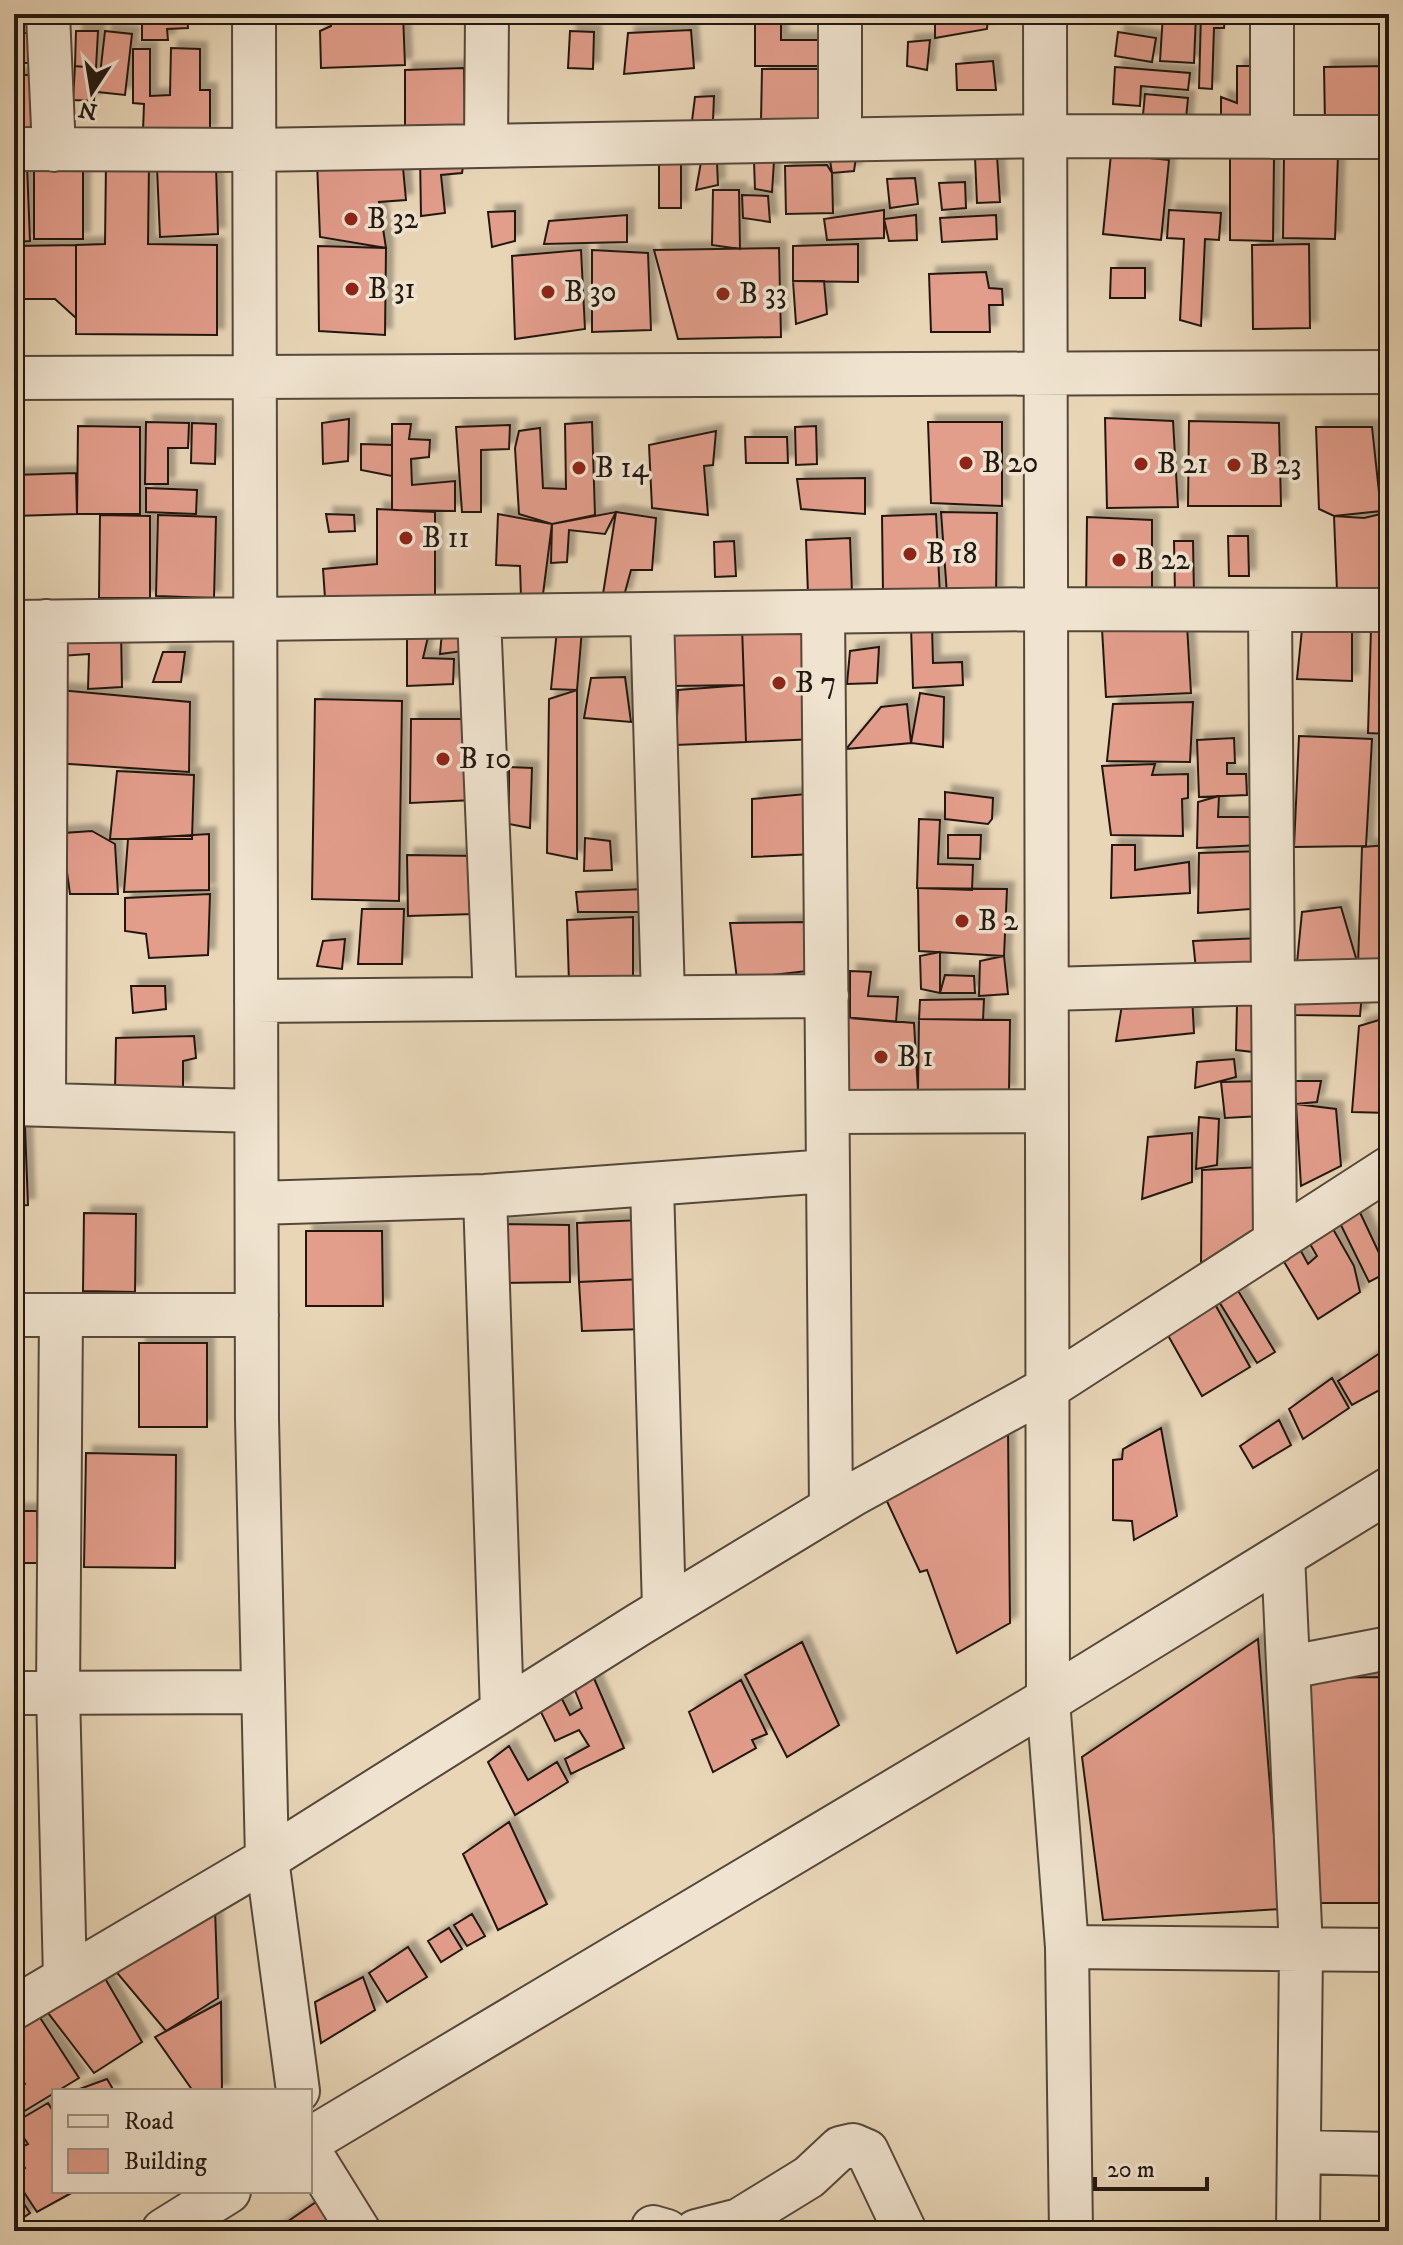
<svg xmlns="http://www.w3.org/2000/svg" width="1403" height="2245" font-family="'IM FELL DW Pica',serif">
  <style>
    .building { fill: #e29d8b; stroke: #221811; stroke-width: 2; filter: url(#shadow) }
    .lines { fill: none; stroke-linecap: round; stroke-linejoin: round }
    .minor-casing { stroke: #54483a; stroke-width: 46 }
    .tertiary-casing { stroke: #54483a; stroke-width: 48 }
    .minor { stroke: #f0e4d0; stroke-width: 42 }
    .tertiary { stroke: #f0e4d0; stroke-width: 44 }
    .poi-dot { fill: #8f2418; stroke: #f0e4d0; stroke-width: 3 }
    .labels { text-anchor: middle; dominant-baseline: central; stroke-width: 7; stroke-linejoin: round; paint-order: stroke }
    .poi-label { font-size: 30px; fill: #221811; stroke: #f0e4d0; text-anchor: start }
  </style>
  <defs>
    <filter id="shadow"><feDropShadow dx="7" dy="-7" stdDeviation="2" flood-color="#0004"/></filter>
  </defs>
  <rect width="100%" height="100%" fill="#e8d6b7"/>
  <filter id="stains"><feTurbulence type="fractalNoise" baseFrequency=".0025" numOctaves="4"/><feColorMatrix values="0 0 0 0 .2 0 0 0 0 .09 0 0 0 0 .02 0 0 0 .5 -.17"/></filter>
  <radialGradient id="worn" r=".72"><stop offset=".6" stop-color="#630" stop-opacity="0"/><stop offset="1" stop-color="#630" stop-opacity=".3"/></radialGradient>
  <path class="building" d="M142,14H187L188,28L167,29L168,40H142Z
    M331,14H403L405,65L321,68L320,31L331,26Z
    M755,14H781V40H827L824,66H755Z
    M935,14H988L987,29L935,38Z
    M1163,14H1196L1194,63L1160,61Z
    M1201,14H1225L1224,28H1214L1212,89L1199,88Z
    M14,16H22V33H36V63H14Z
    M691,30L694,68L624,74L628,33Z
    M76,31H98L96,68L75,66Z
    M105,31L132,34L125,95L98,92Z
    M570,31L594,32L593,69L568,68Z
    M1118,32L1156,38L1152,62L1115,56Z
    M930,40L927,70L907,66L908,42Z
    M171,48L200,49V90H210V132L143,131L144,104L133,103V49H150V96L170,95Z
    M993,61L996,90H957L956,64Z
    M75,66L96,68L94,101L73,100Z
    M1237,66H1261V119H1221V97L1237,103Z
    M1389,66V123H1325L1324,67Z
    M1115,67L1190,73L1188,90L1141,86L1140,106L1113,104Z
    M464,68L465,129H405V70Z
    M762,69H826L824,121H761Z
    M14,75H32L33,128L14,129Z
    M1145,94L1188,98L1185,129L1142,125Z
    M714,96L713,121H692L695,97Z
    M829,154L856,157L854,171L832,173Z
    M1111,154L1169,160L1161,240L1103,234Z
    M1284,154L1338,155L1335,239L1283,238Z
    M420,155L464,161L462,173L441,175L445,213L421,216Z
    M997,156L1000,202L977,203L975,157Z
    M402,157L406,200L379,202L386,248L320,237L317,162Z
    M1230,157L1274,158L1273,241L1230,240Z
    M659,160H681V208H659Z
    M774,161L772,192L755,189L754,162Z
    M701,162L717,163L718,185L696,190Z
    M106,163H149L148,244L217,245V335L76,334V245L105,244Z
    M27,165L30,241L14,242V166Z
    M827,165L832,173L833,213L786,214L785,166Z
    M216,166L218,234L160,237L157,168Z
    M34,169H83V239H34Z
    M915,178L918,204L890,208L887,179Z
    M965,182L966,208L942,210L939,183Z
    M713,190H739L740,249L712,245Z
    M742,195L768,196L770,222L743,218Z
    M884,210V238L827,240L824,219Z
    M1169,210L1221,213L1219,240L1205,239L1201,326L1180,320L1184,239L1167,238Z
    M515,211V241L492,247L488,212Z
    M627,215V242L544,244L549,221Z
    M916,215L917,240L889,241L884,219Z
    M996,215L997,239L942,242L940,218Z
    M858,244V282L793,281V246Z
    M1309,244L1310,328L1253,329L1252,245Z
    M76,245V318L55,299H14V246Z
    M318,246L386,248L385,335L319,331Z
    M779,248L781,337L678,339L654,250Z
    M581,250L585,329L515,339L512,256Z
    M592,250L648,253L651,330L592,332Z
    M1111,268H1145V298H1110Z
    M986,272L989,288L1002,289L1003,305H989L990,332H931L929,274Z
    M793,281H824L827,314L796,324Z
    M1105,418L1173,421L1178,507L1107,508Z
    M349,419L348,461L323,464L322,423Z
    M1189,421L1279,423L1281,506H1188Z
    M146,422L189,423L188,448H168V484H145Z
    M592,422L595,515L552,524L519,514L515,448L519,431L540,428L543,488L566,489L565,424Z
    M928,422H1002V506L931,503Z
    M192,423L216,424L215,464L191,463Z
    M392,424H411L409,439L430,440L429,457L411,459L412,485L455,481V511L392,510Z
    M510,425L509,449L481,450V512H462L456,427Z
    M78,426L140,427V514H77Z
    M816,426L817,464L796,465L795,427Z
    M1316,427H1372L1381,511L1334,516L1319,509Z
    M1382,427L1389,428V501Z
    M716,431L713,465L704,466L708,515L652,508L649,445Z
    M745,437H787L788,463H746Z
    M361,444L392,445V476L361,470Z
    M76,473L77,514L15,516L14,475Z
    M865,478V514L801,509L797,479Z
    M146,488L197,490L196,514L146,512Z
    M377,509L435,512V595L325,598L323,569L377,564Z
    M616,512L605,534L569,530L567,562L551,563L552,524Z
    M616,512L656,518L652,570H631L624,596L603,594Z
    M941,512L997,513L996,595L947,594Z
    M1389,512V595L1337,591L1334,516L1364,518Z
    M326,514L354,515L355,531L329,532Z
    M498,514L552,524L543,594L521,597L520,566L496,565Z
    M936,514L940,596L883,593L882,516Z
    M100,515L150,516V598H99Z
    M158,515L216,517L214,598L156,596Z
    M1087,517L1152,520V609L1086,600Z
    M1228,536H1248L1249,576H1229Z
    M850,538L852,593L808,594L806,540Z
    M734,541L736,576L715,577L714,542Z
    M1174,541H1193L1194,594H1175Z
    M1303,619L1352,620V681L1297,679Z
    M814,621L816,739L746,742L742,627Z
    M670,624L742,627L744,685L671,686Z
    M1187,625L1191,693L1106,697L1102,629Z
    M932,626L933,663L962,662L963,685L913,688L911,627Z
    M1389,627V734L1368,733L1371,628Z
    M60,628L121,629L122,687L88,689L89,654L60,656Z
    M582,629L577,690L551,689L557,630Z
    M407,632L428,637L423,658L454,659L453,684L407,686Z
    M442,632H466L471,650L440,654Z
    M14,634H22V693H14Z
    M879,647L877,683L847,684L850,651Z
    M163,652H185L181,682H153Z
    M625,677L631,722L584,718L591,678Z
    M744,685L746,742L676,745L678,690Z
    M59,690L190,702L189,772L55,763Z
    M577,690V859L547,853L549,699Z
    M920,693L944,697L943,747L911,743Z
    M315,699L402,701L399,901L312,899Z
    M1193,702L1190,762L1107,761L1113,704Z
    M907,704L911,743L846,749L881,707Z
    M411,719H476L474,800L410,803Z
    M1299,736L1372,739L1366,846L1294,847Z
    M1234,738L1235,763H1227V774H1246L1247,795L1199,797L1197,740Z
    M14,754H21L17,793L14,794Z
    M1155,764L1152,775L1188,774V798L1182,799L1183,836L1111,835L1102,766Z
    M509,767L532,768L530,828L509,824Z
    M117,771L194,775L192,839H110Z
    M945,792L993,798L992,819L988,824L945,819Z
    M817,793L815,854L752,857V799Z
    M1219,796L1218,817H1252L1262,845L1197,848L1198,802Z
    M919,819L940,820L938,864L973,865L972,890L917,888Z
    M92,831L115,844L118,894H70L65,858L49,834Z
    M209,834V890L124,892L128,839Z
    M948,835H981L980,859L948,858Z
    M585,838L610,841L612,870L584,871Z
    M1112,845H1135V870L1189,862L1190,893L1111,898Z
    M1389,845V962L1358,965L1362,847Z
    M1263,851V908L1198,913L1199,853Z
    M407,855L477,856L474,914L408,916Z
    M918,888L1007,889L1004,956L919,951Z
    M644,889L643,912H578L576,892Z
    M210,894L208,955L149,958L146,934L125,931V898Z
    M1341,907L1358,965L1297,963L1302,912Z
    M362,909H404L402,964H358Z
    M633,917V979L569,983L567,920Z
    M809,922L807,971L737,979L730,923Z
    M1262,938L1264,963L1196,969L1193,941Z
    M345,939L342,969L317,966L323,941Z
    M940,952V993L921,989L920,956Z
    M1004,956L1008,994L979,996L980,961Z
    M850,971L871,972L868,996L898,997L896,1022L850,1018Z
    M945,975L974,976L975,993H940Z
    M131,986H165L166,1009L133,1013Z
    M1124,993L1192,996L1194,1033L1116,1041Z
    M1362,993L1360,1016L1294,1015L1289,995Z
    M984,999L983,1020L919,1019L920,1000Z
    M1258,1002L1262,1053L1236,1050L1237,1004Z
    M843,1017L914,1023L918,1091L849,1099Z
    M1389,1017V1113L1352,1112L1359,1026Z
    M919,1019L1010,1020L1009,1092L918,1091Z
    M194,1036L196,1058L183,1061V1088L115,1091L116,1038Z
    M1234,1059L1236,1077L1195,1088L1197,1062Z
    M1264,1081L1262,1116L1225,1118L1221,1082Z
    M1294,1081H1321L1317,1102L1296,1104Z
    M1296,1104L1336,1109L1341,1166L1301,1186Z
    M1199,1117L1219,1119L1217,1165L1196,1169Z
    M14,1127H25L28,1205L14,1206Z
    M1192,1133V1182L1142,1199L1148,1137Z
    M1262,1167L1261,1225L1201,1263L1202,1170Z
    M1356,1204L1388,1272L1369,1282L1335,1213Z
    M84,1213L136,1214L135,1292L83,1291Z
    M641,1220L643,1279L579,1282L577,1223Z
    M1329,1222L1354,1266L1360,1292L1318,1319L1277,1250L1296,1242L1308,1264L1317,1256L1306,1237Z
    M501,1224L569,1225L570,1282L500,1283Z
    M306,1231H382L383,1306H306Z
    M643,1279L645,1329L582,1331L579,1282Z
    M1237,1289L1275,1352L1257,1363L1218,1300Z
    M1212,1299L1250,1367L1202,1396L1165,1330Z
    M139,1343H207V1427H139Z
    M1389,1347V1385L1352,1405L1338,1381Z
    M1332,1378L1349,1408L1303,1439L1289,1409Z
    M1279,1420L1291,1445L1253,1468L1240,1446Z
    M1161,1428L1177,1516L1134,1540L1132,1521L1113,1520V1460L1122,1459L1123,1449Z
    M1008,1430L1010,1623L957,1653L927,1570L920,1572L884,1495Z
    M86,1453L176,1455L175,1568L84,1567Z
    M14,1511H37L38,1563H14Z
    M1258,1639L1280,1909L1103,1920L1082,1757Z
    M802,1642L839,1725L787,1757L745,1675Z
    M593,1676L624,1748L571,1774L565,1759L589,1746L579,1730L555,1741L538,1706L559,1693L570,1715L582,1708L574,1688Z
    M1389,1677V1903H1308L1306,1678Z
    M741,1680L767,1734L752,1740L756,1748L713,1772L689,1712Z
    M509,1746L528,1780L557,1762L568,1782L515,1815L488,1762Z
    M509,1822L547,1904L498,1930L463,1854Z
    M215,1908L218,1998L166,2031L113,1968Z
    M472,1914L485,1936L467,1946L454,1925Z
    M449,1928L462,1949L441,1962L428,1941Z
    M408,1947L427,1977L387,2002L369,1973Z
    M103,1975L142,2042L94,2073L42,2005Z
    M363,1977L375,2010L321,2043L315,2002Z
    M221,2002L222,2091H193L155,2037Z
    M37,2013L79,2078L18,2115L14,2110V2092L25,2084L14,2064V2044L24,2037L18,2021Z
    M107,2079L114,2091H74Z
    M48,2103L54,2113V2191H75L37,2212L14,2177L25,2168L15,2150L28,2144L14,2123Z
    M14,2189L30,2213L14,2224Z
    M316,2202L335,2231H274Z"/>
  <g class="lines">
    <defs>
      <path id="minor" d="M48,14L54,150
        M254,14L257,1419L267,1859L298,2091
        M840,14V139
        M1045,14L1048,1700L1067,1947L1071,2231
        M1272,137V14
        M486,146L487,14
        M14,149L254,150L1045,136L1389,137
        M14,378L1389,372
        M1270,610L1275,1242
        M823,612L831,1508
        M652,614L663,997
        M479,617L495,999
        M14,622L1046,609L1389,610
        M1047,989L1389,980
        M256,1001L827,996
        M44,1103L46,621
        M14,1104L256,1111
        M828,1112L1047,1111
        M652,1185L664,1609
        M485,1196L502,1711
        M257,1203L485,1196L828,1171
        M14,1315H257
        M61,1315L58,1693L65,1978
        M1283,1555L1301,1949L1298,2231
        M1290,1667L1389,1648
        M14,1693L263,1692
        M1067,1947L1389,1950
        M14,2008L267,1859L638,1625L854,1494L1048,1388L1389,1168
        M310,2152L359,2231
        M1299,2152L1389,2154
        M653,2227L667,2231
        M696,2231L739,2220L809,2177L840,2148L853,2145L867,2151L905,2231"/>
      <path id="tertiary" d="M310,2140L1048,1700L1389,1490
        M164,2231L228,2191"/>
    </defs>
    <use href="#minor" class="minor-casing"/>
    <use href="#tertiary" class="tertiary-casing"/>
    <use href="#minor" class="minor"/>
    <use href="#tertiary" class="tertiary"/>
  </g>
  <g class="poi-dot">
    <circle cx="351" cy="219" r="8"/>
    <circle cx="352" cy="289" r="8"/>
    <circle cx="548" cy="292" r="8"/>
    <circle cx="723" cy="294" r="8"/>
    <circle cx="966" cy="463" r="8"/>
    <circle cx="1141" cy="464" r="8"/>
    <circle cx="1234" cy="465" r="8"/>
    <circle cx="579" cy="468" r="8"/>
    <circle cx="406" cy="538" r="8"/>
    <circle cx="910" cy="554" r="8"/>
    <circle cx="1119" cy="560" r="8"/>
    <circle cx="779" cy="683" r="8"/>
    <circle cx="443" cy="759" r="8"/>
    <circle cx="962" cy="921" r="8"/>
    <circle cx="881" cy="1057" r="8"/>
  </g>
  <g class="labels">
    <g class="poi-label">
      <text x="367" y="219">B 32</text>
      <text x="368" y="289">B 31</text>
      <text x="564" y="292">B 30</text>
      <text x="739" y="294">B 33</text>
      <text x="982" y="463">B 20</text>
      <text x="1157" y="464">B 21</text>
      <text x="1250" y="465">B 23</text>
      <text x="595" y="468">B 14</text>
      <text x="422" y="538">B 11</text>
      <text x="926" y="554">B 18</text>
      <text x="1135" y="560">B 22</text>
      <text x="795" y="683">B 7</text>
      <text x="459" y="759">B 10</text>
      <text x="978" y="921">B 2</text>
      <text x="897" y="1057">B 1</text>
    </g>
  </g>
  <rect width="1403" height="2245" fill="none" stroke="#e8d6b7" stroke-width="48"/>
  <rect x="16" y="16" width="1371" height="2213" fill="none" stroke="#221811" stroke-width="4"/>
  <rect x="24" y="24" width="1355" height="2197" fill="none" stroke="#221811" stroke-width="2"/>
  <rect x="52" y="2089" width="260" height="104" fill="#f0e4d0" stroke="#9e9284" stroke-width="2"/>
  <rect x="68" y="2115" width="40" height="12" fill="#f0e4d0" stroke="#9e9284" stroke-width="2"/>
  <text x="124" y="2129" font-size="24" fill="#221811">Road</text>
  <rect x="68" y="2149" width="40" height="24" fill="#e29d8b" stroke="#9e9284" stroke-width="2"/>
  <text x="124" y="2169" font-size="24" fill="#221811">Building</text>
  <g transform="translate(92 92) rotate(192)" stroke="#f0e4d0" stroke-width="6" paint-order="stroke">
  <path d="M0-6L14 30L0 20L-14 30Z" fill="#221811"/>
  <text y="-12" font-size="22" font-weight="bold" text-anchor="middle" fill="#221811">N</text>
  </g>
  <path d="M1095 2177v12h112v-12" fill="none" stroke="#221811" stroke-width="4"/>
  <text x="1107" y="2177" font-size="24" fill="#221811" stroke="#f0e4d0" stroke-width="6" paint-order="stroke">20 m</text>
  <rect width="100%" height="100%" filter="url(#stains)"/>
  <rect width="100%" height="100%" fill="url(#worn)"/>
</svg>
